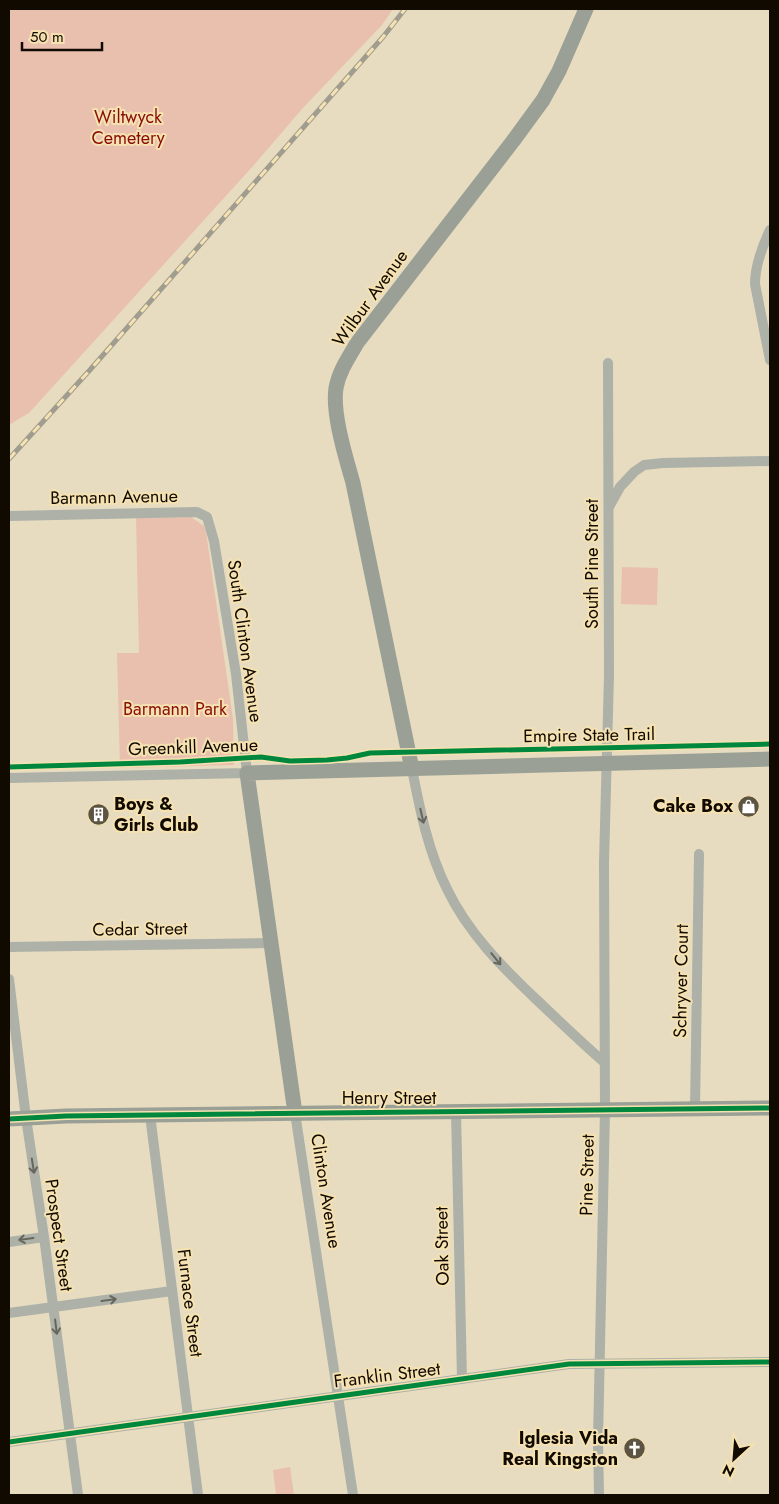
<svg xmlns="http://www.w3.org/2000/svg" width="779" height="1504" font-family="Jost,sans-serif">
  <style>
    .green { fill: #e9c0ae }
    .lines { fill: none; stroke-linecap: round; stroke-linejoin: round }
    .street { stroke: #adb1a8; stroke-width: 10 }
    .primary { stroke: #9aa096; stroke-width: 15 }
    .rail-casing { stroke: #a09d8f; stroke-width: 5 }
    .rail { stroke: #f6e2b1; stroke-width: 3; stroke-dasharray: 9; stroke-linecap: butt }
    .cycleway-casing { stroke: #f6e2b1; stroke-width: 8 }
    .cycleway { stroke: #00873e; stroke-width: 5 }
    .oneway { stroke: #67665c }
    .labels { text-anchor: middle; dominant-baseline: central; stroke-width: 4; stroke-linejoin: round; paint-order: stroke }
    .park-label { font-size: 18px; fill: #8a0d09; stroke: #f6e2b1 }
    .street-label { font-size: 18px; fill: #110a00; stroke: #f6e2b1 }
    .poi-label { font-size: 18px; font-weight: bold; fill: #110a00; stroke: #f6e2b1; text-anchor: end }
  </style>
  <rect width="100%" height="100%" fill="#e7dcc0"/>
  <path class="green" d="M9,9H393L382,25L302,109L254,165L29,413L9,425Z
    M191,517L204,526L206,532L233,719L234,765L120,768L117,653H139L136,518Z
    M622,567L658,568L657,605L621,604Z
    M290,1467L294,1495H276L273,1470Z"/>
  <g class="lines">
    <path class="street" d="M770,230C762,247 755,265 755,284L770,360
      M609,507L620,487L634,472L644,465L663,463L770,461
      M9,516L197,512L207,517L214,541L236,674L247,773L9,778
      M412,769C420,810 428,851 447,889C468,933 503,968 538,1001C560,1022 582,1043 605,1063
      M9,947L271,943
      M9,979L26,1118L44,1237L78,1495
      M695,1109L699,854
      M456,1112L462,1379
      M295,1113L353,1495
      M150,1115L198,1495
      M9,1242L44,1237
      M9,1313L172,1291
      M9,1442L569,1364L770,1362
      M599,1495L598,1440L605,1110L604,863L609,675L608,363"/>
    <path class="primary" d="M412,769L353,483C346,458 332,414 336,388C339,371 349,357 357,343L513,141L543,100L559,71L586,9
      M295,1113L247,773L770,759
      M9,1119L66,1116L770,1108"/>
    <defs>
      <path id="rail" d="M9,459L89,371L383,37L405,9"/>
    </defs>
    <use href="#rail" class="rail-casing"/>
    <use href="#rail" class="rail"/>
    <defs>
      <path id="cycleway" d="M9,767L180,762L261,757L290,761L327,760L347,758L370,753L770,744
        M9,1119L66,1116L770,1108
        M9,1442L569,1364L770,1362"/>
    </defs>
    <use href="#cycleway" class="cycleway-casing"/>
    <use href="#cycleway" class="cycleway"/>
  </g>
  <defs><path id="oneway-shaft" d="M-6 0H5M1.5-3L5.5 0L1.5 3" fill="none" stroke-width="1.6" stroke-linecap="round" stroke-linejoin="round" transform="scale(1.25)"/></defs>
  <g class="oneway">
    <use href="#oneway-shaft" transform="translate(422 816) rotate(77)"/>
    <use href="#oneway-shaft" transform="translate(496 959) rotate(51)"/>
    <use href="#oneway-shaft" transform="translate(33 1166) rotate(81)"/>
    <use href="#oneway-shaft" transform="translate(26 1239) rotate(172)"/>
    <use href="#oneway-shaft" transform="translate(109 1300) rotate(-8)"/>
    <use href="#oneway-shaft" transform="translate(56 1327) rotate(83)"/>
  </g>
  <defs>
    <symbol id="shop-disc" viewBox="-11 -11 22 22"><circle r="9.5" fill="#5c5443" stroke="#f6e2b1"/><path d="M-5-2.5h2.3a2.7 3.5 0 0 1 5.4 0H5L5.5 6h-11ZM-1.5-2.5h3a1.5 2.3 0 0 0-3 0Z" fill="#fff"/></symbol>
    <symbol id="building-disc" viewBox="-11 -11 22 22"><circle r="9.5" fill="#5c5443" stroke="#f6e2b1"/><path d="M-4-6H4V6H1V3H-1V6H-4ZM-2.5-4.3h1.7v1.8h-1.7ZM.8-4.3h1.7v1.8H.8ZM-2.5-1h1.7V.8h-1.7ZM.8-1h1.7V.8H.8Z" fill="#fff"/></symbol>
    <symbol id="church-disc" viewBox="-11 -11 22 22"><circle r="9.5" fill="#5c5443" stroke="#f6e2b1"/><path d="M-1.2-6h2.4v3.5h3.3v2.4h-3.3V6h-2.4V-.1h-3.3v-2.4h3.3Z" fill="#fff"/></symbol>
  </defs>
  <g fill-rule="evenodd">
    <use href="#shop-disc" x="736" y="794" width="25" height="25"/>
    <use href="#building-disc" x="86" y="802" width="25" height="25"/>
    <use href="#church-disc" x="622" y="1436" width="25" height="25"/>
  </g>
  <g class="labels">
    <g class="park-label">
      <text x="128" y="117">Wiltwyck<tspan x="128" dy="21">Cemetery</tspan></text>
      <text x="175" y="709">Barmann Park</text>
    </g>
    <g class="street-label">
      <text transform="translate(370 298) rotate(-54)">Wilbur Avenue</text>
      <text transform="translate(114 497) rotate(-1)">Barmann Avenue</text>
      <text transform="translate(592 564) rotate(-90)">South Pine Street</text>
      <text transform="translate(245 641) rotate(82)">South Clinton Avenue</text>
      <text transform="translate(589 735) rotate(-1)">Empire State Trail</text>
      <text transform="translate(193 747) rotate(-2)">Greenkill Avenue</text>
      <text transform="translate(140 929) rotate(-1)">Cedar Street</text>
      <text transform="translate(681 981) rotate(-89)">Schryver Court</text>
      <text x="389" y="1098">Henry Street</text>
      <text transform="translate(587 1175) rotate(-89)">Pine Street</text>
      <text transform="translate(326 1191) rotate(81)">Clinton Avenue</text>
      <text transform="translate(59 1235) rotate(82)">Prospect Street</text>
      <text transform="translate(442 1246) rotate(-91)">Oak Street</text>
      <text transform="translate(190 1303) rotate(83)">Furnace Street</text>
      <text transform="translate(387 1375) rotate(-7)">Franklin Street</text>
    </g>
    <g class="poi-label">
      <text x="114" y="804" text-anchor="start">Boys &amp;<tspan x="114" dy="21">Girls Club</tspan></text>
      <text x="733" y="806">Cake Box</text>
      <text x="618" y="1438">Iglesia Vida<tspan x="618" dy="21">Real Kingston</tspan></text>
    </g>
  </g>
  <rect width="779" height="1504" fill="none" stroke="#110a00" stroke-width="20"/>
  <g transform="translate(734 1459) rotate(206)" stroke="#f6e2b1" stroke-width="4" paint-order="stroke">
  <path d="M0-4L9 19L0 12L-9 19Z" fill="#110a00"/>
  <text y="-8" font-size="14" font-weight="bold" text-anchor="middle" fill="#110a00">N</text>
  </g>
  <path d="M22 42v8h80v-8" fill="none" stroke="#110a00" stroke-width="2.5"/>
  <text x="30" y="42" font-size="15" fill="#110a00" stroke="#f6e2b1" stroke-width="4" paint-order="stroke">50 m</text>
</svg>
